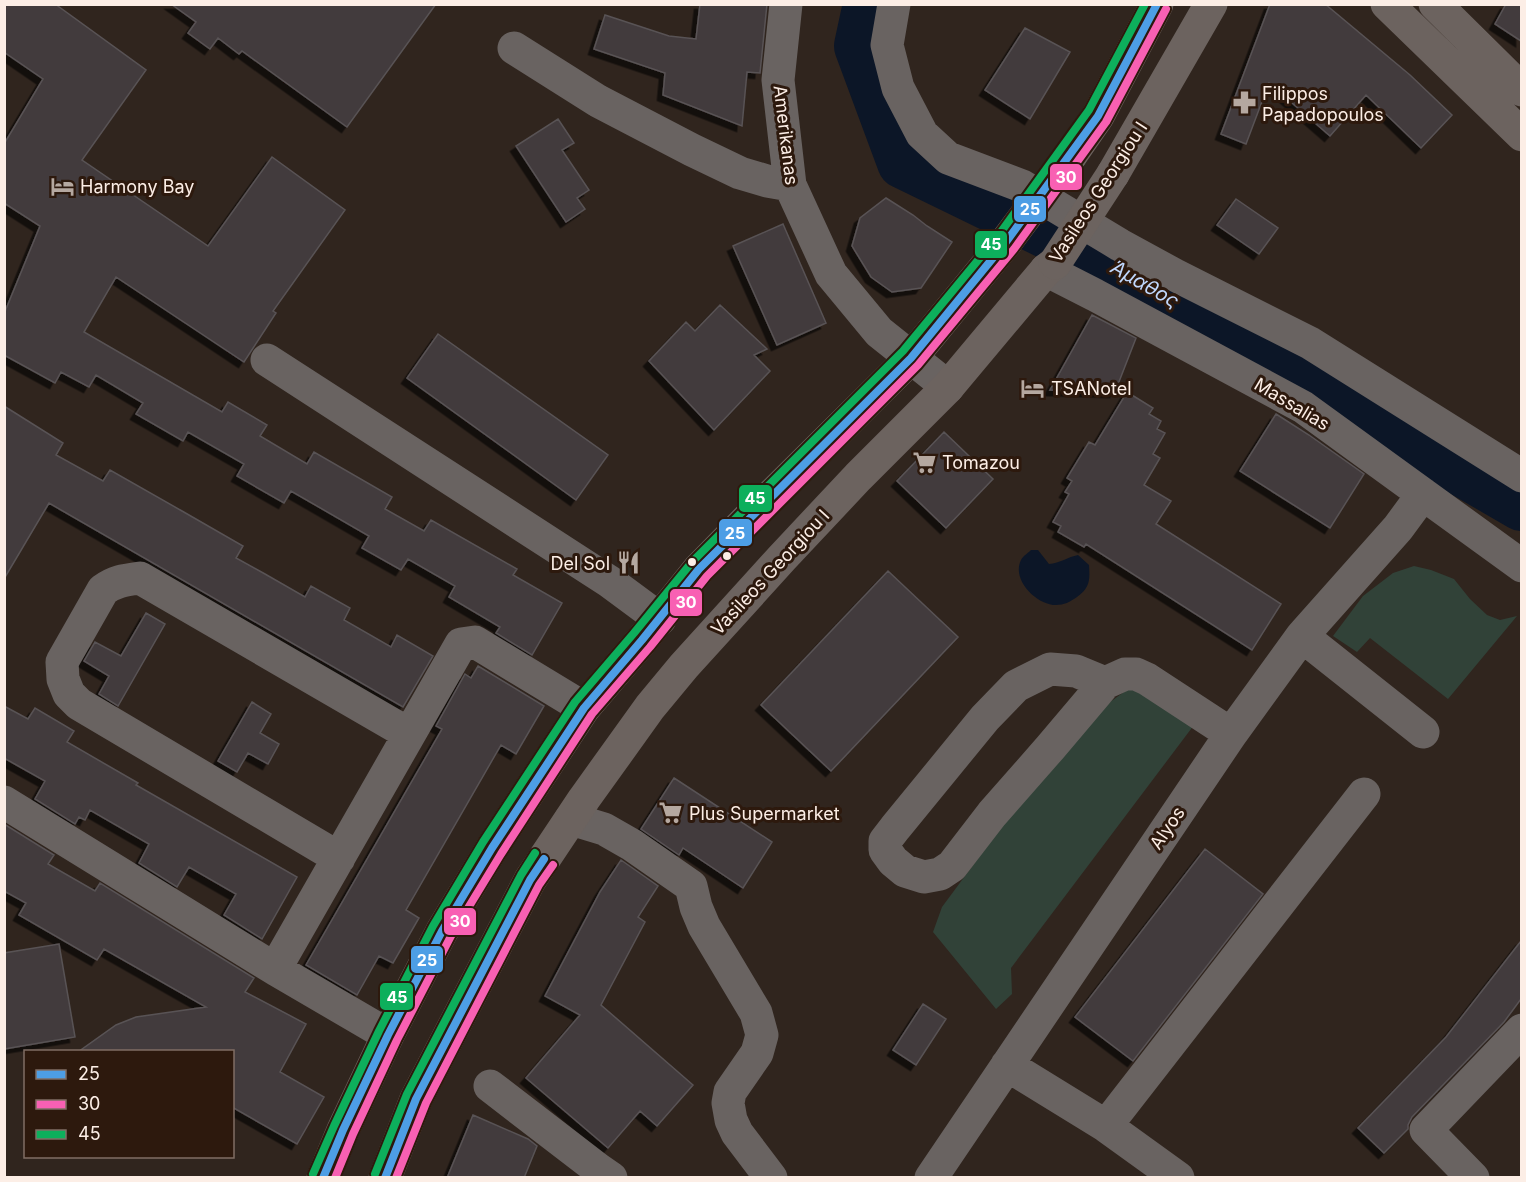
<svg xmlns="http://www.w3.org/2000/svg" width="1526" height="1182" font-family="Inter,sans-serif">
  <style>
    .green { fill: #314238 }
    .water { fill: #0c1627 }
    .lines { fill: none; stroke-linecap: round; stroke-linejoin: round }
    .river { stroke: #0c1627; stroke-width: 54 }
    .building { fill: #423b3d; stroke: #595355; stroke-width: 1.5; filter: url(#shadow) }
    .minor { stroke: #696361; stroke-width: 33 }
    .major { stroke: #6c635f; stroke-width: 33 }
    .major-bridge { stroke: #6c635f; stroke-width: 33 }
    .bus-1-casing { stroke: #2d190d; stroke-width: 12 }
    .bus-2-casing { stroke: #2d190d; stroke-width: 12 }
    .bus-3-casing { stroke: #2d190d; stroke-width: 12 }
    .bus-1 { stroke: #4d9ee5; stroke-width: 8 }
    .bus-2 { stroke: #f860b3; stroke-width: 8 }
    .bus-3 { stroke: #0daf5c; stroke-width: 8 }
    .bus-dot { fill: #fceee6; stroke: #2d190d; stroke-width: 2 }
    .labels { text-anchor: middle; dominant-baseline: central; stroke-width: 6; stroke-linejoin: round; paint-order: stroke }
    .poi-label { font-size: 18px; fill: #fceee6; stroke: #2d190d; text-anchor: start }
    .street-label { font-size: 18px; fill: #fceee6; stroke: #2d190d }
    .water-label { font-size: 20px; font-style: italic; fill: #c0d8fe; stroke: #2d190d }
    .line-badge { stroke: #2d190d; stroke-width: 2 }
    .badge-label { font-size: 16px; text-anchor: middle; font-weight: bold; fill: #fff }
  </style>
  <defs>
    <filter id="shadow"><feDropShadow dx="-5.5" dy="5.5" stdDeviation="0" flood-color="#0009"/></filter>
  </defs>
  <rect width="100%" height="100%" fill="#30251e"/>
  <path class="green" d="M1414,566L1431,570L1454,579L1470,599L1487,615L1500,620L1517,616L1448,699L1370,638L1357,652L1333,636L1363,596L1393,573Z
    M1128,689L1148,694L1194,725L1011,968L1012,994L996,1009L933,932L942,907L1005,822L1106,705Z"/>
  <path class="water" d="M1031,550H1038L1049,564C1060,563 1068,557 1078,555L1089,565C1090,580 1090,588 1077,597C1070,602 1064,605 1056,605C1037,605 1011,580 1021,560C1023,556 1028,553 1031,550Z"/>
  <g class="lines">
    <path class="river" d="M870,4L861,46L904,162L1097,256L1281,365L1522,504"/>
  </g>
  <path class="building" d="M4,4H55L146,70L82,160L208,246L272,157L345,210L273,311L276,313L244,362L116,277L84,332L222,412L228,402L267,425L260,436L307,464L314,452L392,497L385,509L424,531L431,520L517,569L513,575L562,603L532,655L496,633L500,627L449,597L455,586L408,559L401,570L362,548L369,536L291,491L284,503L237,476L244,464L188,432L183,441L136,414L143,403L96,375L89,387L61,372L55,383L4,355V314L40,226L4,203V144L43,79L4,52Z
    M171,4H436L347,127L242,51L239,54L218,38L210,49L188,33L196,22Z
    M700,4H767L760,73L747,72L742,126L663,95L665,73L594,49L605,15L669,36L696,39Z
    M1270,4H1325L1410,75L1452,115L1421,148L1366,95L1330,136L1269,83L1246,144L1221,134Z
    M1506,4H1521V41L1495,24Z
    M1025,28L1070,52L1030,119L985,90Z
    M558,119L574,143L562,150L589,190L577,198L585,209L566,222L516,146Z
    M886,198L913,215L927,226L952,242L921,288L892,292L871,277L852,246L860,218Z
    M1236,199L1278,228L1259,254L1217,225Z
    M783,224L826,323L777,345L733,246Z
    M720,305L767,349L754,355L770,371L714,430L649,361L686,322L695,331Z
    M1092,315L1136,338L1115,392L1050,390Z
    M438,334L608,455L576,500L407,378Z
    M1127,392L1153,408L1149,414L1161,421L1157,429L1165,433L1153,454L1160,458L1144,485L1171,501L1156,524L1281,604L1252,650L1086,544L1084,547L1058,532L1061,526L1053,522L1069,494L1065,492L1072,481L1067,478L1089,442L1095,445Z
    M4,406L63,443L56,455L103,481L110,470L182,511L243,546L236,558L265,574L305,597L311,586L350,608L344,620L391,647L397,635L433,656L403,707L49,503L4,579Z
    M1276,414L1309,435L1364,474L1330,528L1240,471Z
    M944,432L993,479L946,528L897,481Z
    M888,571L958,637L831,771L761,705Z
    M146,613L165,624L118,706L99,694L109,676L84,661L95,642L121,656Z
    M478,666L544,706L516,754L501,745L406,910L419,918L393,963L379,956L357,995L306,965L442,729L436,726L465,674L471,678Z
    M252,702L271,714L260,733L279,744L268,764L248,753L237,772L218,761Z
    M4,706L28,719L35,708L74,731L67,742L138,783L136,785L297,877L262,939L224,915L236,894L189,867L177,887L139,863L149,844L90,810L85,820L79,817L75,824L35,799L45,781L4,758Z
    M674,778L772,842L743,888L683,848L679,855L641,829Z
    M4,824L54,855L48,864L95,891L100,883L254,978L245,992L306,1024L280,1072L324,1097L297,1144L232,1107V1052H78L116,1025L136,1017L206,1007L104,949L97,960L19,915L26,903L4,891Z
    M1205,849L1263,894L1133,1061L1075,1017Z
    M621,860L658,886L638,917L645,922L601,1005L693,1085L657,1126L640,1111L608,1148L526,1078L580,1015L545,996L600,892Z
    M1521,941V999L1504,1022L1412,1117L1408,1125V1129L1384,1153L1358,1128L1446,1037Z
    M59,944L75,1037L4,1049V953Z
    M923,1004L946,1019L916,1065L893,1050Z
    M473,1115L528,1139L537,1146L524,1178H447Z"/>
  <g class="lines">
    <path class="minor" d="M786,4L778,80L790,185L831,274L879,332L948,387
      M894,4L887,45L898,88L922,134L948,158L1022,186L1120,245L1175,275L1310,343L1522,476
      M514,48L598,101L692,150L740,173L767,181L790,185
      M1046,270L1095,295L1303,407L1522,566
      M267,360L610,582L660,619
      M1302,636L1423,732
      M1105,683L1076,671L1050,669L1016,686L985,718L895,828L885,841V850L893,861L905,871L924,877L940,874L952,866L992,814L1050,748L1105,683L1125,674H1136L1147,679L1231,734
      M4,802L275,969L388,1035
      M571,819L604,829L632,845L691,886L696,907L704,926L756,1013L762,1035L757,1053L730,1092L728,1103L731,1120L737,1133L771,1178
      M339,858L79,704L69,694L63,679L62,662L103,590C115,581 125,580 140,578L409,734
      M275,969L461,644L475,642L584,708
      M1007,1065L1106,1126L1178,1178
      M490,1086L598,1169L611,1178
      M1106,1126L1364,794
      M931,1178L1231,734L1302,636L1398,528L1423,494
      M1473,1178L1426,1130L1522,1030"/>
    <path class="major" d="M1387,4L1522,135
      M1435,4L1522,90
      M1071,155L1098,116L1157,4
      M1113,174L1211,4
      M323,1178L343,1130L388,1035L442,931L492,848L584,708L642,640L699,569L749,518L911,358L1006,242
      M385,1178L416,1099L530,880L584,799L650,707L684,666L782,558L858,477L948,387L1046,270L1055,263"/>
    <path class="major-bridge" d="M1006,242L1071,155
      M1055,263L1113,174"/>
    <defs>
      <path id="bus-1" d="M323,1178L343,1130L388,1035L442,931L492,848L584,708L642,640L699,569L911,358L1006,242L1098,116L1157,4
        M385,1178L416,1099L530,880L544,859"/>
      <path id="bus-2" d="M335,1178L353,1134L397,1040L451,936L501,854L592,714L650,647L707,576L918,365L1014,249L1106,122L1166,9
        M396,1178L426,1103L539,885L553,865"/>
      <path id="bus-3" d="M313,1174L334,1126L379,1031L433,926L483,842L575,702L634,633L692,562L903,351L998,236L1089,110L1145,4
        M375,1174L407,1094L521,875L535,853"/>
    </defs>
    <use href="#bus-1" class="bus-1-casing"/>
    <use href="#bus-2" class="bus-2-casing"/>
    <use href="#bus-3" class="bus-3-casing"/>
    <use href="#bus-1" class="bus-1"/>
    <use href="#bus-2" class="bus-2"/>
    <use href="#bus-3" class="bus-3"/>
  </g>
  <defs>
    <symbol id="pharmacy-bare" viewBox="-9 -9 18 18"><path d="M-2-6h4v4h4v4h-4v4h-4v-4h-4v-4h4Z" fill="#b5a8a0" stroke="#2d190d" stroke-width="2.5" paint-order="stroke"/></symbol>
    <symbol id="hotel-bare" viewBox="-9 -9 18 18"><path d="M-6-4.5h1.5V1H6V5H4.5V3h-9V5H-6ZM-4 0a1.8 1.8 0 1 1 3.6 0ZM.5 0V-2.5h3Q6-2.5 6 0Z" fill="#b5a8a0" stroke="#2d190d" stroke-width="2.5" paint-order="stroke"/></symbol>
    <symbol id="supermarket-bare" viewBox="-9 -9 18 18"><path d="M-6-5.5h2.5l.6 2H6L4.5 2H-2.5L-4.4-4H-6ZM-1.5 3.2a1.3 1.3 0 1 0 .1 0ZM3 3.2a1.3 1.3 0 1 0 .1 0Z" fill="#b5a8a0" stroke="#2d190d" stroke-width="2.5" paint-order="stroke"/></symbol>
    <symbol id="restaurant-bare" viewBox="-9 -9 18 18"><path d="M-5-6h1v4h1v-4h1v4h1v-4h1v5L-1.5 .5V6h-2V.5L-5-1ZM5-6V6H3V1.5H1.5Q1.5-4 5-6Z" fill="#b5a8a0" stroke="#2d190d" stroke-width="2.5" paint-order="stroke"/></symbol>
  </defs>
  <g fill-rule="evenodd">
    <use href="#pharmacy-bare" x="1228" y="86" width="33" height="33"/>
    <use href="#hotel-bare" x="46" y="170" width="33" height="33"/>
    <use href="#hotel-bare" x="1016" y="372" width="33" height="33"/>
    <use href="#supermarket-bare" x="908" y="446" width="33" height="33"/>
    <use href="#restaurant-bare" x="612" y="546" width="33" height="33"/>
    <use href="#supermarket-bare" x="654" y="796" width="33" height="33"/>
  </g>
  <g class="bus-dot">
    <circle cx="727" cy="556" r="5"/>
    <circle cx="692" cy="562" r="5"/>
  </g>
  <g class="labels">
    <g class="poi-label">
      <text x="1262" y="93">Filippos<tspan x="1262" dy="21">Papadopoulos</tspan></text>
      <text x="80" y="186">Harmony Bay</text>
      <text x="1051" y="388">TSANotel</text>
      <text x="942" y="462">Tomazou</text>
      <text x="610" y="563" text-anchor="end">Del Sol</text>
      <text x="689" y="813">Plus Supermarket</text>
    </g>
    <g class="street-label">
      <text transform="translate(786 135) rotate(83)">Amerikanas</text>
      <text transform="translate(1098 192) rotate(-57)">Vasileos Georgiou I</text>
      <text transform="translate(1292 404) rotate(31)">Massalias</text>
      <text transform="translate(770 572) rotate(-47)">Vasileos Georgiou I</text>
      <text transform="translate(1167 828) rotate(-56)">Alyos</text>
    </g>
    <g class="water-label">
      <text transform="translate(1145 284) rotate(30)">Άμαθος</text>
    </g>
  </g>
  <g class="line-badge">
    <rect x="1049" y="163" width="34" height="28" rx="6" fill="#f860b3"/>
    <rect x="1013" y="195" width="34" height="28" rx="6" fill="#4d9ee5"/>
    <rect x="974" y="230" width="34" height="29" rx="6" fill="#0daf5c"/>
    <rect x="738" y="484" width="35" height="29" rx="6" fill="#0daf5c"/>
    <rect x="718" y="518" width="35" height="29" rx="6" fill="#4d9ee5"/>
    <rect x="669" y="588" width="34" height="29" rx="6" fill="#f860b3"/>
    <rect x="443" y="907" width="34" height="29" rx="6" fill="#f860b3"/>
    <rect x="410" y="945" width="34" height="29" rx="6" fill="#4d9ee5"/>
    <rect x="379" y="982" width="35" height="29" rx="6" fill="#0daf5c"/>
  </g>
  <g class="badge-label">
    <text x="1066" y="183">30</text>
    <text x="1030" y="215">25</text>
    <text x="991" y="250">45</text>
    <text x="755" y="504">45</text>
    <text x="735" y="539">25</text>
    <text x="686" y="608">30</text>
    <text x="460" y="927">30</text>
    <text x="427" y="966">25</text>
    <text x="397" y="1003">45</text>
  </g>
  <rect width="1526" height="1182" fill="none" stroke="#fceee6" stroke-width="12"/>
  <rect x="24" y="1050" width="210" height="108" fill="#2d190d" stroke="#806e64" stroke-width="1.5"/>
  <rect x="36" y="1070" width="30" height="9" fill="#4d9ee5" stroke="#806e64" stroke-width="1.5"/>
  <text x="78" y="1080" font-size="18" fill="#fceee6">25</text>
  <rect x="36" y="1100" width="30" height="9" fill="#f860b3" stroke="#806e64" stroke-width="1.5"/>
  <text x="78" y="1110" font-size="18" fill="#fceee6">30</text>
  <rect x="36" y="1130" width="30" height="9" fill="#0daf5c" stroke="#806e64" stroke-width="1.5"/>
  <text x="78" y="1140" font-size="18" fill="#fceee6">45</text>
</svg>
